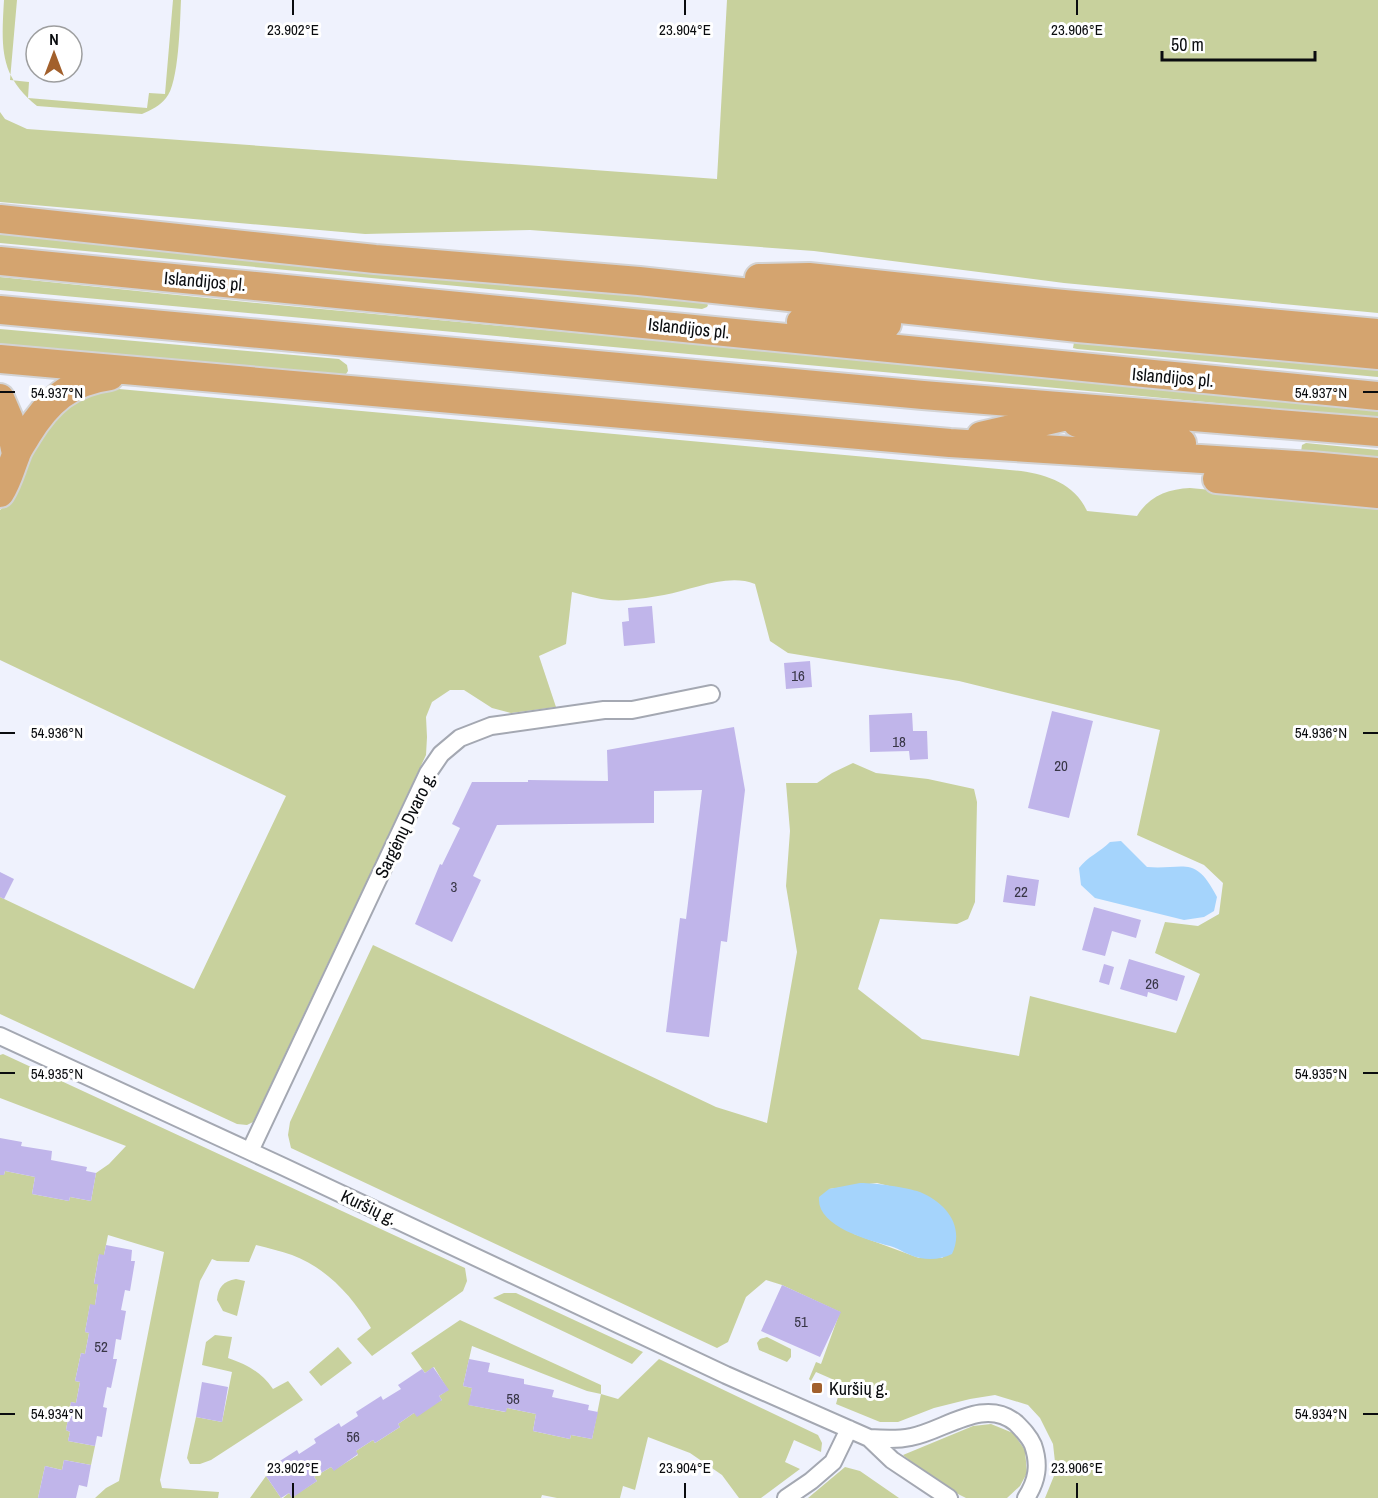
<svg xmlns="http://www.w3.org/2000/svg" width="1378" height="1498" font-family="'Archivo Narrow',sans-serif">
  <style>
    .green { fill: #c8d19d; fill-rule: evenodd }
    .water { fill: #a5d4fc }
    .building { fill: #c0b5ea }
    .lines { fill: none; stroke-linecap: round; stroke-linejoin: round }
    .minor-casing { stroke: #a4a8b2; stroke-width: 20 }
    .trunk-casing { stroke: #d3d3d4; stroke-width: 32 }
    .minor { stroke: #fff; stroke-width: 16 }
    .trunk { stroke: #d4a46f; stroke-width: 28 }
    .ticks { fill: none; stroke: #0a0c0f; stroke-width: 2 }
    .poi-dot { fill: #a2602c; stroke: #fff; stroke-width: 2 }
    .labels { text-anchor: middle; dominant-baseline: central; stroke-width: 6; stroke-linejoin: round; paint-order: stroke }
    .number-label { font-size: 15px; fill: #383646 }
    .street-label { font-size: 18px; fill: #0a0c0f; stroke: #fff }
    .poi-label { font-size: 18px; fill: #0a0c0f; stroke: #fff; text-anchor: start }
    .ticks-label { font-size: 15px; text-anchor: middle; fill: #0a0c0f; stroke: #fff; stroke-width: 6; stroke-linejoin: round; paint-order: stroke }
  </style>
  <rect width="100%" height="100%" fill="#eff2fd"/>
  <path class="green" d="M4,0H17L10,80L29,82L28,98L147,108L149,93L165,94L173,0H181C180,21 179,84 166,98C160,106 151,110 142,114L37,106C0,76 1,50 4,0Z
    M727,0H1378V313L1064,283L814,251L530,230L365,234L0,202V112L5,119L27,129L717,179Z
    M0,231L704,300L708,305L707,307L702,309L0,243Z
    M0,277L257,303L1378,408V418L0,290Z
    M0,329L339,359L347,365L348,371L344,377L0,346Z
    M1074,342L1378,368V377L1077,349L1073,348Z
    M119,389L1021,471C1048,475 1075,484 1087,511L1137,516C1149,496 1168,489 1190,488L1378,506V1498H1045L1056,1471L1053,1444L1040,1418L1028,1405L995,1395L970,1399L934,1408L898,1422H880L836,1404L839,1393L829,1388L832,1379L816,1372L811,1381L809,1379L816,1362L821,1364L840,1312L782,1285L766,1280L746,1297L728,1342L717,1348L291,1148L288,1135L290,1122L373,945L716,1107L767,1123L797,952L786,886L790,831L786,783H817L832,773L853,763L876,773L928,779L974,789L977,802L975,902L968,919L957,924L880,919L858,989L922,1039L1019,1056L1030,996L1176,1033L1200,974L1155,953L1165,922L1198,926L1219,914L1223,883L1204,865L1137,835L1160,730L959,681L788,653L770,641L755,584C727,573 693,590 664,595C652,597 640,599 627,600C609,602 590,597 572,592L566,644L539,656L556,707L511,713L492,708L464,690H450L432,702L426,717L427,737L426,755L253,1122L247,1125L237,1124L0,1014V897L194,989L286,796L0,660V510L12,500L41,434L73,401L97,392ZM877,1183L893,1187L943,1258H919L854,1234L829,1189Z
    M1306,443L1378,450V460L1301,452L1302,445Z
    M3,1054L465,1268L467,1281L463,1291L372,1356L357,1339L371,1328C353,1297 327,1268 292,1255C281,1251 268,1248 256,1245L249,1262L217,1261L212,1259L200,1281L160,1480L162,1488L219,1492L218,1498H95L106,1488L119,1481L164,1252L108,1235L104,1255H99L94,1283L98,1284L95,1305H90L85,1332L89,1333L85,1354L81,1353L75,1381L80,1382L76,1403L71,1402L66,1430L70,1432L68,1441L95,1446L91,1465L64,1460L62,1470L45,1466L38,1498H0V1175H4L5,1171L35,1177L32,1194L69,1201L70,1197L91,1201L96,1173L109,1164L126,1146L0,1098V1055Z
    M236,1279L245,1281L237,1316L223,1311L217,1300C218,1288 223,1281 236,1279Z
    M504,1293H516L643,1352L632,1364L493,1298Z
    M460,1320L601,1385V1394L618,1399L659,1359L818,1435L822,1443L821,1452L794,1440L785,1462L800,1469L761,1498H739L722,1475L690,1453L648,1437L635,1490L623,1486L620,1498H557L542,1495L541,1498H283L289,1493L292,1497L317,1481L314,1477L331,1467L334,1470L358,1455L356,1451L373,1440L375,1443L400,1427L398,1424L414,1413L442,1400L439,1396L448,1390L434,1367L425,1373L411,1353ZM472,1346L587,1391L601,1394L592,1439L571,1435L570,1439L533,1431L536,1414L507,1408L505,1412L469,1405L472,1388L463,1386Z
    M215,1335L232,1337L228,1358C248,1365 261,1372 273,1389L288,1381L303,1400L211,1460L200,1464H190L187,1458L196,1417L222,1422L232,1372L202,1365L206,1342Z
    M767,1337L791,1349V1357L787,1362L759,1350L757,1343L760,1339Z
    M338,1347L352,1363L321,1386L309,1372Z
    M991,1424L1013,1433L1025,1450L1027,1473L1020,1486L1007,1498H966L940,1485L903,1455L973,1426Z
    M845,1467L860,1471L899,1498H808Z
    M266,1476L281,1498H250Z"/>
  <path class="water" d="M1121,841L1147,867C1185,870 1195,854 1217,897L1214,911L1204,917L1184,920L1095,898L1081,885L1079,868C1087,857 1100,852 1110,842Z
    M860,1183C876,1183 905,1187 920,1192C946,1203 965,1226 952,1254C942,1259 931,1260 920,1258C909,1256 900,1249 890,1246C868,1240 816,1226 819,1197L829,1189Z"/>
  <path class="building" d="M652,606L655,643L624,646L622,622L629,621L628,608Z
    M810,661L812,687L786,689L784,663Z
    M1052,711L1093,721L1069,818L1028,808Z
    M912,713L913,731H927L928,759L910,760L909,751L870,752L869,715Z
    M734,727L745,790L727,942L721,941L709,1037L666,1032L680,918L686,919L702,790L654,791V823L497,825L473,876L481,880L452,942L415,924L440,864L442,865L460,828L452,824L472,782H528V780L608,781L607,750Z
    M0,872L14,879L4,899L0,897Z
    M1007,875L1039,880L1035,906L1003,902Z
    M1094,907L1141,920L1136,938L1112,931L1105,956L1082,950Z
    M1129,959L1185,976L1177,1001L1148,992L1147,997L1120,989Z
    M1104,964L1114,967L1109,985L1099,982Z
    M0,1138L22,1142L21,1146L52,1151L51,1160L87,1167L86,1171L96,1173L91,1201L70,1197L69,1201L32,1194L35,1177L5,1171L4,1175H0Z
    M106,1245L132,1250L131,1261H135L130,1291L125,1290L121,1310L126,1311L121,1340L116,1339L113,1359H117L111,1388L107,1387L103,1407L107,1408L102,1437L97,1436L95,1446L68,1441L70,1432L66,1430L71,1402L76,1403L80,1382L75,1381L81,1353L85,1354L89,1333L85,1332L90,1304L95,1305L98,1284H94L99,1254L104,1255Z
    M782,1285L841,1312L820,1357L761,1331Z
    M469,1359L490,1363L488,1372L524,1379V1384L554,1390L552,1397L589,1405L588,1410L598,1412L592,1439L571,1435L570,1439L533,1431L536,1414L507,1408L506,1412L468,1405L472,1388L463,1386Z
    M433,1367L449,1390L439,1396L442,1400L417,1417L414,1413L398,1424L400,1427L375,1443L373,1440L356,1451L358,1454L334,1471L331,1467L314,1477L317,1481L292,1498L289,1493L281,1498L266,1476L275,1470L272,1466L297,1450L299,1454L316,1443L314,1439L339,1423L341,1427L358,1416L356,1412L381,1396L383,1400L401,1389L398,1385L422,1369L425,1373Z
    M202,1382L228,1387L222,1422L196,1417Z
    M64,1460L91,1465L87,1487L79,1485L76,1498H38L45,1466L62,1470Z"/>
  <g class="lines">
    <defs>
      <path id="minor" d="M0,1036L284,1167L726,1375L869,1438C883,1439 897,1440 911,1437C944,1431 984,1396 1016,1423C1023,1430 1029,1436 1033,1445C1040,1465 1037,1481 1026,1498
        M250,1151L428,773L441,754L460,738L491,726L604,710H632L711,694
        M869,1438L892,1460L949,1498
        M786,1498L811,1481L833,1462L849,1429"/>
      <path id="trunk" d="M0,219L375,259L639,281L1078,328L1378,355
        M0,261L1378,396
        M759,278L809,277L1053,303L1378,333
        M0,310L923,395L1378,432
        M801,322L887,324
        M0,359L950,443L1311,466L1378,472
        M0,398L9,419L16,454
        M1077,423L1182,443
        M981,436L1071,415
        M1217,479L1378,494
        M0,493C8,480 10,470 16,455C18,448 23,442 27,435C47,402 70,381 110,376"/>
    </defs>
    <use href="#minor" class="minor-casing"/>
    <use href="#trunk" class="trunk-casing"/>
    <use href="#minor" class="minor"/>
    <use href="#trunk" class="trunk"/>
  </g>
  <path class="ticks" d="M293,0V15M685,0V15M1077,0V15M0,392H15M1363,392H1378M0,733H15M1363,733H1378M0,1073H15M1363,1073H1378M0,1414H15M1363,1414H1378M293,1483V1498M685,1483V1498M1077,1483V1498"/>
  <rect class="poi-dot" x="811" y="1382" width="12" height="12" rx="3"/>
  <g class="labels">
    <g class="number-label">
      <text x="798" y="675">16</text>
      <text x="899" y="741">18</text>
      <text x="1061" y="765">20</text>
      <text x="454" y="886">3</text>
      <text x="1021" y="891">22</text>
      <text x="1152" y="983">26</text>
      <text x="801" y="1321">51</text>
      <text x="101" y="1346">52</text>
      <text x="513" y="1398">58</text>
      <text x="353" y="1436">56</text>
    </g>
    <g class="street-label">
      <text transform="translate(205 281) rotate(5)">Islandijos pl.</text>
      <text transform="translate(689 328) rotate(6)">Islandijos pl.</text>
      <text transform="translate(1173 377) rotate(5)">Islandijos pl.</text>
      <text transform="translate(405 825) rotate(-64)">Sargėnų Dvaro g.</text>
      <text transform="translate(369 1207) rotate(25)">Kuršių g.</text>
    </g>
    <g class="poi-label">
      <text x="829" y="1388">Kuršių g.</text>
    </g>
  </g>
  <g class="ticks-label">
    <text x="293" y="35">23.902°E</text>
    <text x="685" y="35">23.904°E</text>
    <text x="1077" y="35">23.906°E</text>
    <text x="57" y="398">54.937°N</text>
    <text x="1321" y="398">54.937°N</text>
    <text x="57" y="738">54.936°N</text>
    <text x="1321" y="738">54.936°N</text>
    <text x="57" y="1079">54.935°N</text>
    <text x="1321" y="1079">54.935°N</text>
    <text x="57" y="1419">54.934°N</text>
    <text x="1321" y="1419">54.934°N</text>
    <text x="293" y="1473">23.902°E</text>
    <text x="685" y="1473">23.904°E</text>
    <text x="1077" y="1473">23.906°E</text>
  </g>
  <g transform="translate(54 54)"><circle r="28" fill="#ffffff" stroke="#9d9e9f" stroke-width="1.5"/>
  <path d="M0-4.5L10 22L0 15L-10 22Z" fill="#a2602c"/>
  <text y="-9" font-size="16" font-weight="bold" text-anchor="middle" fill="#0a0c0f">N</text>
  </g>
  <path d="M1162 51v9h153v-9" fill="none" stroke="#0a0c0f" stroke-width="3"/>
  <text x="1171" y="51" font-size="18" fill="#0a0c0f" stroke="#ffffff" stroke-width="4.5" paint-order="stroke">50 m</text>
</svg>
